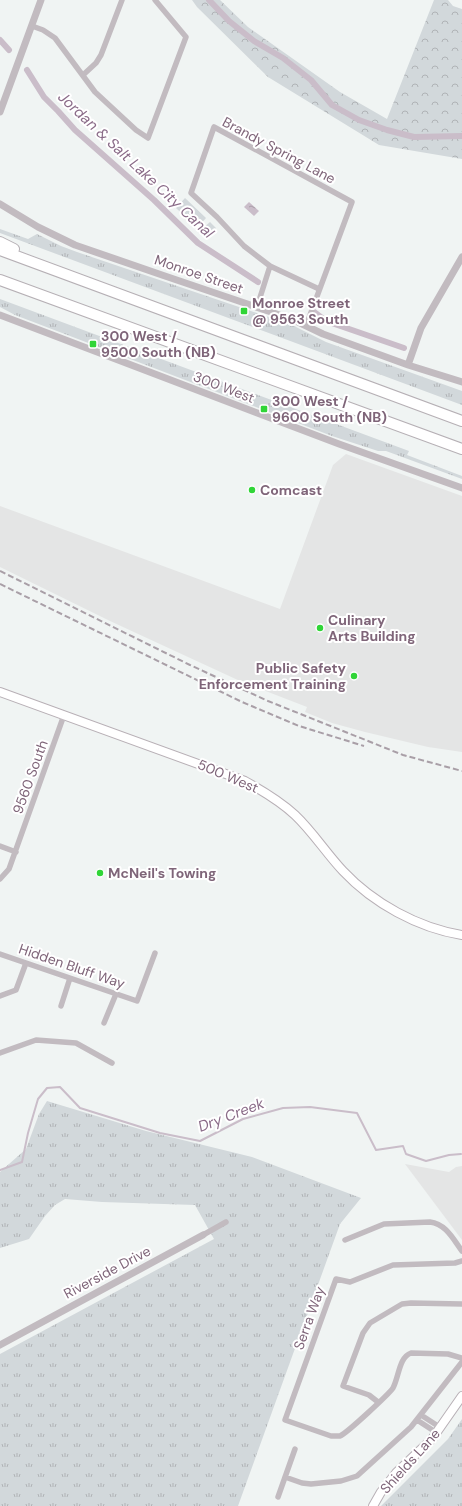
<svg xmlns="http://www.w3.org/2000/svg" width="462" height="1506" font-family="'DM Sans',sans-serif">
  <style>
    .built { fill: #e4e5e5 }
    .grass { fill: url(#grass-tufts) }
    .park { fill: url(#park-crowns) }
    .pitch { fill: #d2d8db }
    .water { fill: url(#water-ripples) }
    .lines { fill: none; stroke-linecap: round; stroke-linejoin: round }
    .stream { stroke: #cabdc9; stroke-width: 2 }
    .canal { stroke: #cabdc9; stroke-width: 6 }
    .secondary-casing { stroke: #b8b0b6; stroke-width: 10 }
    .motorway-casing { stroke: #b6b0b5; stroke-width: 12 }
    .minor { stroke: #c2bbc0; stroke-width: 5.5 }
    .tertiary { stroke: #c2bbc0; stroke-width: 7 }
    .secondary { stroke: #fff; stroke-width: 8 }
    .motorway { stroke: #fff; stroke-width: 10 }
    .rail { stroke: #a99fa7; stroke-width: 2; stroke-dasharray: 6 3; stroke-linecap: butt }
    .poi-dot { fill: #30d537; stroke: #fff; stroke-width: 1.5 }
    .labels { text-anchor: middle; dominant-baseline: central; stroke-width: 4; stroke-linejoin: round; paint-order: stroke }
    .street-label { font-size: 14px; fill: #7f6579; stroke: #fff }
    .poi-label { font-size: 14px; font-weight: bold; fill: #7f6579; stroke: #fff; text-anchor: start }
    .water-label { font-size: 15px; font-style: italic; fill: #8a6b88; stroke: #fff }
  </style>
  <defs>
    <pattern id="grass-tufts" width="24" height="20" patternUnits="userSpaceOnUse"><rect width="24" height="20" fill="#d2d8db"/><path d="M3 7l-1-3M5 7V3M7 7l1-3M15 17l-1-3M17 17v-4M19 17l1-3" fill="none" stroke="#b0b3b6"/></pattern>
    <pattern id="park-crowns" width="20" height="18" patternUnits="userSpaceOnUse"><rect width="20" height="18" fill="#d2d8db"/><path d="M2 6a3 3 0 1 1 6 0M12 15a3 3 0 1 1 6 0" fill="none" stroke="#b0b3b6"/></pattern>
    <pattern id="water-ripples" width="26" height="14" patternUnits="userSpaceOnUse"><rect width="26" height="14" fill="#cabdc9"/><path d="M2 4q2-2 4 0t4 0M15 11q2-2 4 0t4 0" fill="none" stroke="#a99da8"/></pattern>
  </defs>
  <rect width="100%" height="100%" fill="#f0f4f3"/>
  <path class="built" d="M346,454L462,496V752L428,747L365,732L332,723L305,712L307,707L240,681L110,621L0,567V506L280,609L333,465Z
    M405,1164L449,1172L456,1167L462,1166V1240Z"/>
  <path class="grass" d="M0,229L28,239L37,234L61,246L77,252L292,325L326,342L462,391V405L0,233Z
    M0,299L409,451L407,455L462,476V479L386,451H378L332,436L15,315L0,307Z
    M47,1101L146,1131L252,1157L361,1198L340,1224L238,1506H0V1354L214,1239L195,1205L102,1202L65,1199L55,1205L45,1216L29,1239L0,1248V1172L26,1149L39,1114Z
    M462,1419V1506H381L448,1439Z"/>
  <path class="park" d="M192,0H220L248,27L340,92L387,119L434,0H448L453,6L462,9V159L379,145L268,77L197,7Z"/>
  <path class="pitch" d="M185,198L206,218L197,228L176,208Z
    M210,222L216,228L207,237L201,230Z"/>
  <path class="water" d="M249,202L259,211L254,216L244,207Z"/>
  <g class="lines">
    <path class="stream" d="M0,1170L22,1162L28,1133L38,1099L47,1088L60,1087L80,1108L160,1133L200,1141L243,1119L283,1108L310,1107L357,1113L376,1150L403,1146L406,1154L426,1161L449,1155L461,1154"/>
    <path class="canal" d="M209,0L229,21L254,41L283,58L311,80L332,105L359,120L387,130L414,137L462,136
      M0,40L9,50
      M27,70L44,97L58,111L75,130L154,200L198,243L258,282
      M314,312L326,321L404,348"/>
    <defs>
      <path id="secondary" d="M0,692L245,781C263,791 280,801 295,815C313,832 326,853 343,871C373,903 418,928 462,935
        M373,1506L381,1492L396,1473L432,1439L462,1396"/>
      <path id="motorway" d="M0,242L14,249
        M0,250L462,421
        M0,280L462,449"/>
    </defs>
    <use href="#secondary" class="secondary-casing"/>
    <use href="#motorway" class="motorway-casing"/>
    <path class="minor" d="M32,26L43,30L55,38L95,92L136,130L148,138L186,37L155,0
      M83,75L96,63L101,55L122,0
      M257,307L270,266
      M306,326L352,202L214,127L191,193L217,217L244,246L270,266L319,289
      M0,846L16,852
      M0,879L9,869L64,715
      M0,954L137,1001L155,953
      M0,996L16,990L26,963
      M61,1006L70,978
      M104,1023L116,994
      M0,1053L36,1040L76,1043L112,1063
      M203,1235L226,1222
      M345,1240L384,1224L430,1222C446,1224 453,1239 462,1251
      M462,1261L455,1263L393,1265L350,1282L336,1279L285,1420L331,1436H340C347,1433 389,1394 393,1388C399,1377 399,1357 411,1353L448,1354L462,1358
      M378,1402L369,1395L343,1386L363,1333L370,1323L402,1304L411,1303L462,1304
      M421,1415L441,1428
      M417,1420L437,1433
      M285,1477L302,1483L311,1484L341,1481L357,1476L411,1427L462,1362
      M278,1497L295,1449"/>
    <path class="tertiary" d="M0,112L41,0
      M0,204L38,227L75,245L162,275L271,312L296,321L323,334L408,365L462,382
      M0,315L339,444L462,488
      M408,365L421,328L462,257
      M0,1345L203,1235"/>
    <use href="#secondary" class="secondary"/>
    <use href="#motorway" class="motorway"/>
    <path class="rail" d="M0,571L190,665L268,701L403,755L462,771
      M0,584L242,702L299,726L364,746"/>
  </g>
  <g class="poi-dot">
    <rect x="240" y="307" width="8" height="8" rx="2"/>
    <rect x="89" y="340" width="8" height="8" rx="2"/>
    <rect x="260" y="405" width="8" height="8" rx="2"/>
    <circle cx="252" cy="490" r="4"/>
    <circle cx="320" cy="628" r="4"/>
    <circle cx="354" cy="676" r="4"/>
    <circle cx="100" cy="873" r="4"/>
  </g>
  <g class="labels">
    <g class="street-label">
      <text transform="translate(279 150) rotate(28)">Brandy Spring Lane</text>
      <text transform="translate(199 274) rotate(19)">Monroe Street</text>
      <text transform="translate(224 387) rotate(21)">300 West</text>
      <text transform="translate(228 776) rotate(23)">500 West</text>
      <text transform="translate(30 777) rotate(-70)">9560 South</text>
      <text transform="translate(72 966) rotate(19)">Hidden Bluff Way</text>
      <text transform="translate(107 1272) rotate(-28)">Riverside Drive</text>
      <text transform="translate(309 1318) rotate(-70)">Serra Way</text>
      <text transform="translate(410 1461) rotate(-48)">Shields Lane</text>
    </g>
    <g class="poi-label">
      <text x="252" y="303">Monroe Street<tspan x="252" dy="16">@ 9563 South</tspan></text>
      <text x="101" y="336">300 West /<tspan x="101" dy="16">9500 South (NB)</tspan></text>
      <text x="272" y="401">300 West /<tspan x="272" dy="16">9600 South (NB)</tspan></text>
      <text x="260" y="490">Comcast</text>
      <text x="328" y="620">Culinary<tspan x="328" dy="16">Arts Building</tspan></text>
      <text x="346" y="668" text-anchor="end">Public Safety<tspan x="346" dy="16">Enforcement Training</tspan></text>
      <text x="108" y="873">McNeil's Towing</text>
    </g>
    <g class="water-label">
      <text transform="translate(136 165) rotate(43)">Jordan &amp; Salt Lake City Canal</text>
      <text transform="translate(231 1115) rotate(-21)">Dry Creek</text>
    </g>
  </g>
</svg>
